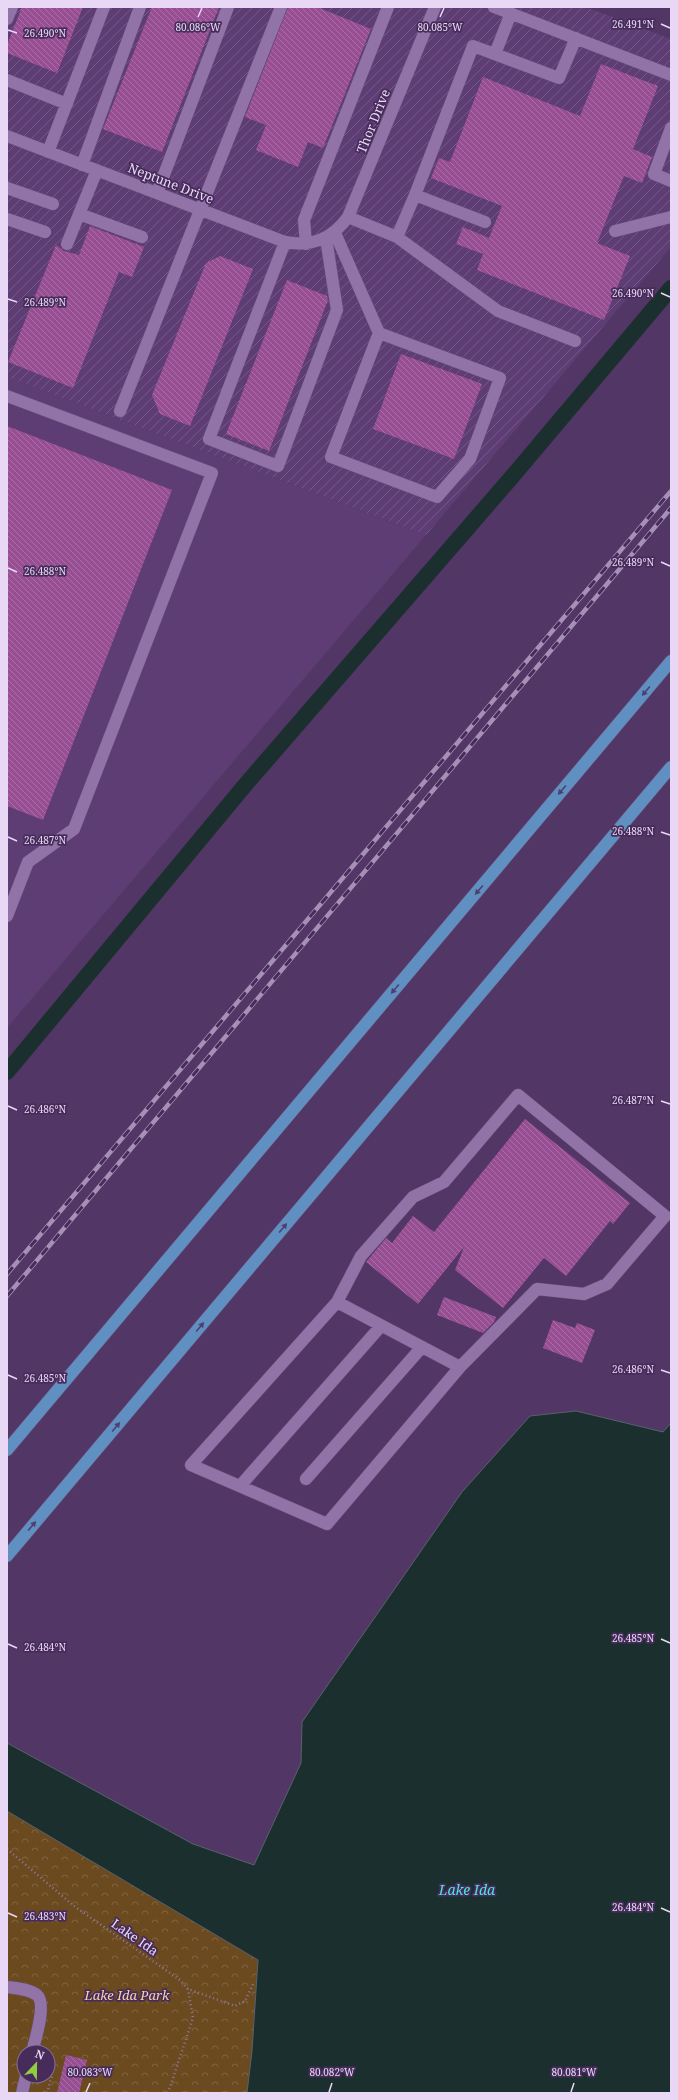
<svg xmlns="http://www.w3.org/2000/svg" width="678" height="2100" font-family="'Noto Serif',serif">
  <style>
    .built { fill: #5d3d73 }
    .industrial { fill: url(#industrial-furrows) }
    .park { fill: url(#park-crowns); fill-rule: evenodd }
    .water { fill: #1b302e; stroke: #58626a }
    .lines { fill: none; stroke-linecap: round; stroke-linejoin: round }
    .canal { stroke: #1b302e; stroke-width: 16 }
    .building { fill: url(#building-back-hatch) }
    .minor-casing { stroke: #69517a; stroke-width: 13 }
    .highway-casing { stroke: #69517a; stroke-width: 13 }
    .path { stroke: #8f78a0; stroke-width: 2.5; stroke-dasharray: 1 3; stroke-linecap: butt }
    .minor { stroke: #9173a7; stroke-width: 12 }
    .highway { stroke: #6090c1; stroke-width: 12 }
    .rail-casing { stroke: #a691b6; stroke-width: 4.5 }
    .rail { stroke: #472c5b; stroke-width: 3; stroke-dasharray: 9; stroke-linecap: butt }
    .oneway { fill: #4c406f }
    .ticks { fill: none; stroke: #e8d8f5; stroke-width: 1.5 }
    .labels { text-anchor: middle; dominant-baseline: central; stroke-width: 3.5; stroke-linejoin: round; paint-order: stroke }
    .street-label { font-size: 13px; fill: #e8d8f5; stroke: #472c5b }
    .park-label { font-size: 13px; font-style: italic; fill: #f5d2ab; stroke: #472c5b }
    .water-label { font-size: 14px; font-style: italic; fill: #47e7de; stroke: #472c5b }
    .ticks-label { font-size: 10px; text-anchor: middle; fill: #e8d8f5; stroke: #472c5b; stroke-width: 3.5; stroke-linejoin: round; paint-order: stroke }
  </style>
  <defs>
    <pattern id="industrial-furrows" width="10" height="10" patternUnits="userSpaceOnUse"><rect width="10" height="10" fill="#5d3d73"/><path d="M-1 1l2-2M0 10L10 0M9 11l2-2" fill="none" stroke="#745888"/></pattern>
    <pattern id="park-crowns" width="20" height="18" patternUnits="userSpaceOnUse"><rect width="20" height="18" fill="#6b4a1f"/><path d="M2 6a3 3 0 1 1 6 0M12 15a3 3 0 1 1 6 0" fill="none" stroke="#806340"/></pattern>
    <pattern id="building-back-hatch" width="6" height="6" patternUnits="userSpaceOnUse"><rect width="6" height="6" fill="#974e92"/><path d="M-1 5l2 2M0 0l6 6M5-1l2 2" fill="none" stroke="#aa6fa7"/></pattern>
  </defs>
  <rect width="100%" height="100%" fill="#523666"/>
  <path class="built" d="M7,377L426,535L7,1028Z"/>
  <path class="industrial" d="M7,7H586L671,39V247L426,535L7,377Z"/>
  <path class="park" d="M7,1811L258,1960L252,2051L247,2093H7ZM24,2052H48V2076H24Z"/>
  <path class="water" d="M576,1411L663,1432L671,1423V2093H247L252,2051L258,1960L7,1811V1743L193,1844L254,1865L301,1763L302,1722L462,1492L530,1416Z"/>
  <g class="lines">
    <path class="canal" d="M7,1072L246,784L511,478L671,288"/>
  </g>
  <path class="building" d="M22,7H83L57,73L7,53V45Z
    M152,7H219L162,152L103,129Z
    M288,7H317L371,29L323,148L308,142L298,167L256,150L266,125L245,117Z
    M601,64L658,86L633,149L652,157L642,183L624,176L597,243L630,256L604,320L477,270L483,254L456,244L463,227L489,238L502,206L431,178L439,158L450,162L483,77L580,116Z
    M90,226L144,247L132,277L119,272L73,388L8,362L56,245L64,251L79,255Z
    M220,256L253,269L190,426L160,414L152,395L206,263Z
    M287,280L327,296L328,300L269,451L226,434Z
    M401,354L482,384L454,459L373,429Z
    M7,426L172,490L43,820L7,806Z
    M525,1119L630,1203L613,1224L610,1221L566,1276L544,1258L503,1308L455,1270L464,1247L418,1304L366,1262L386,1238L392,1243L413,1216L434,1232Z
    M444,1297L496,1317L494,1322L483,1333L437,1315Z
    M553,1320L575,1328L577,1323L595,1330L582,1363L543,1348Z
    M66,2055L87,2060L79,2093H57Z"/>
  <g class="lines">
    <defs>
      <path id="minor" d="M494,7L671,75
        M7,19L12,7
        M495,54L511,13
        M7,80L67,104
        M671,128L654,174L671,181
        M7,136L285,242C312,247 332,239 348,217L435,7
        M48,152L104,7
        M82,165L140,7
        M7,188L53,204
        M157,193L228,7
        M79,214L142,237
        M348,217L397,237L415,195
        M7,219L45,232
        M485,222L415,195L473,46L559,78L576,38
        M615,231L671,217
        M335,233L379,333L500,378L470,459L437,497L331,457L379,333
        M397,237L498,311L575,341
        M285,242L209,439L278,466L337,310L326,238
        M67,244L97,170
        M306,244L304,220L388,7
        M7,396L212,473L74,829L28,862L7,916
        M120,411L281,7
        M337,1302L361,1256L413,1197L444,1182L518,1095L665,1216
        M460,1367L327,1524L191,1465L337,1302L460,1367L537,1289L584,1294L607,1284L665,1216
        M306,1479L422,1347
        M240,1486L381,1326
        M7,1987C16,1988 29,1989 37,1995C47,2004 35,2040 32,2052
        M22,2093L26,2076"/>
      <path id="highway" d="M7,1450L671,661
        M7,1556L671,767"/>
    </defs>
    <use href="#minor" class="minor-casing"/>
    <use href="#highway" class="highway-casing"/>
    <path class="path" d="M7,1849L74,1906L180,1980L188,1989L235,2006L245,2001L254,1982
      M47,2093L52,2076
      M168,2093L193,2018L188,1989"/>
    <use href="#minor" class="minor"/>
    <use href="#highway" class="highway"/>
    <defs>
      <path id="rail" d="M7,1274L671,491
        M7,1296L671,508"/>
    </defs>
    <use href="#rail" class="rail-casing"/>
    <use href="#rail" class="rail"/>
  </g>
  <defs><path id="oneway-solid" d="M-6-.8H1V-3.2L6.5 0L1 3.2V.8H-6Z"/></defs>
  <g class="oneway">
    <use href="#oneway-solid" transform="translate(646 691) rotate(130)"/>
    <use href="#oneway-solid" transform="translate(562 790) rotate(130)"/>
    <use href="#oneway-solid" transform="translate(479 890) rotate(130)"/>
    <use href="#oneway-solid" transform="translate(395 989) rotate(130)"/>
    <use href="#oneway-solid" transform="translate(283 1228) rotate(-50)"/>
    <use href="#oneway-solid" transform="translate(200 1327) rotate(-50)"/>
    <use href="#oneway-solid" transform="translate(116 1427) rotate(-50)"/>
    <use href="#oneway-solid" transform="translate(32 1526) rotate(-50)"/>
  </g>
  <path class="ticks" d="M198,17L202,8M440,17L444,8M661,24L670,28M8,30L17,33M661,293L670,297M8,299L17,302M661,562L670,566M8,568L17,572M661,832L670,835M8,837L17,841M661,1101L670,1104M8,1106L17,1110M661,1370L670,1373M8,1375L17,1379M661,1639L670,1643M8,1644L17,1648M661,1908L670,1912M8,1913L17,1917M86,2092L90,2083M329,2092L332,2083M571,2092L574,2083"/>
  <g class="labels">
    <g class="street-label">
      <text transform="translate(373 121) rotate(-68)">Thor Drive</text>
      <text transform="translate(171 183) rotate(21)">Neptune Drive</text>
      <text transform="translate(135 1937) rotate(35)">Lake Ida</text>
    </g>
    <g class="park-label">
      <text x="127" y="1995">Lake Ida Park</text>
    </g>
    <g class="water-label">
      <text x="467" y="1889">Lake Ida</text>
    </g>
  </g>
  <g class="ticks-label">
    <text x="633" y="28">26.491°N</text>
    <text x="198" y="31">80.086°W</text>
    <text x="440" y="31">80.085°W</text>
    <text x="45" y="37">26.490°N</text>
    <text x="633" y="297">26.490°N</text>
    <text x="45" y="306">26.489°N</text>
    <text x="633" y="566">26.489°N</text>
    <text x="45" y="575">26.488°N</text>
    <text x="633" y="835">26.488°N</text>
    <text x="45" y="844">26.487°N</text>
    <text x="633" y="1104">26.487°N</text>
    <text x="45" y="1113">26.486°N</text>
    <text x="633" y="1373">26.486°N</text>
    <text x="45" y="1382">26.485°N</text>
    <text x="633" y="1642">26.485°N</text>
    <text x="45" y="1651">26.484°N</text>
    <text x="633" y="1911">26.484°N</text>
    <text x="45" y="1920">26.483°N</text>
    <text x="90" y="2076">80.083°W</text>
    <text x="332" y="2076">80.082°W</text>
    <text x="574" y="2076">80.081°W</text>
  </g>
  <rect width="678" height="2100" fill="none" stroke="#e8d8f5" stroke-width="16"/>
  <g transform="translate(36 2064) rotate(22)"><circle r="19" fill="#472c5b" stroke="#877199"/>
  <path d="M0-3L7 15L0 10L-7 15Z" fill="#91cd40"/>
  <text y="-6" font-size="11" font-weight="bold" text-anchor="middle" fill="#e8d8f5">N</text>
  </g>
</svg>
